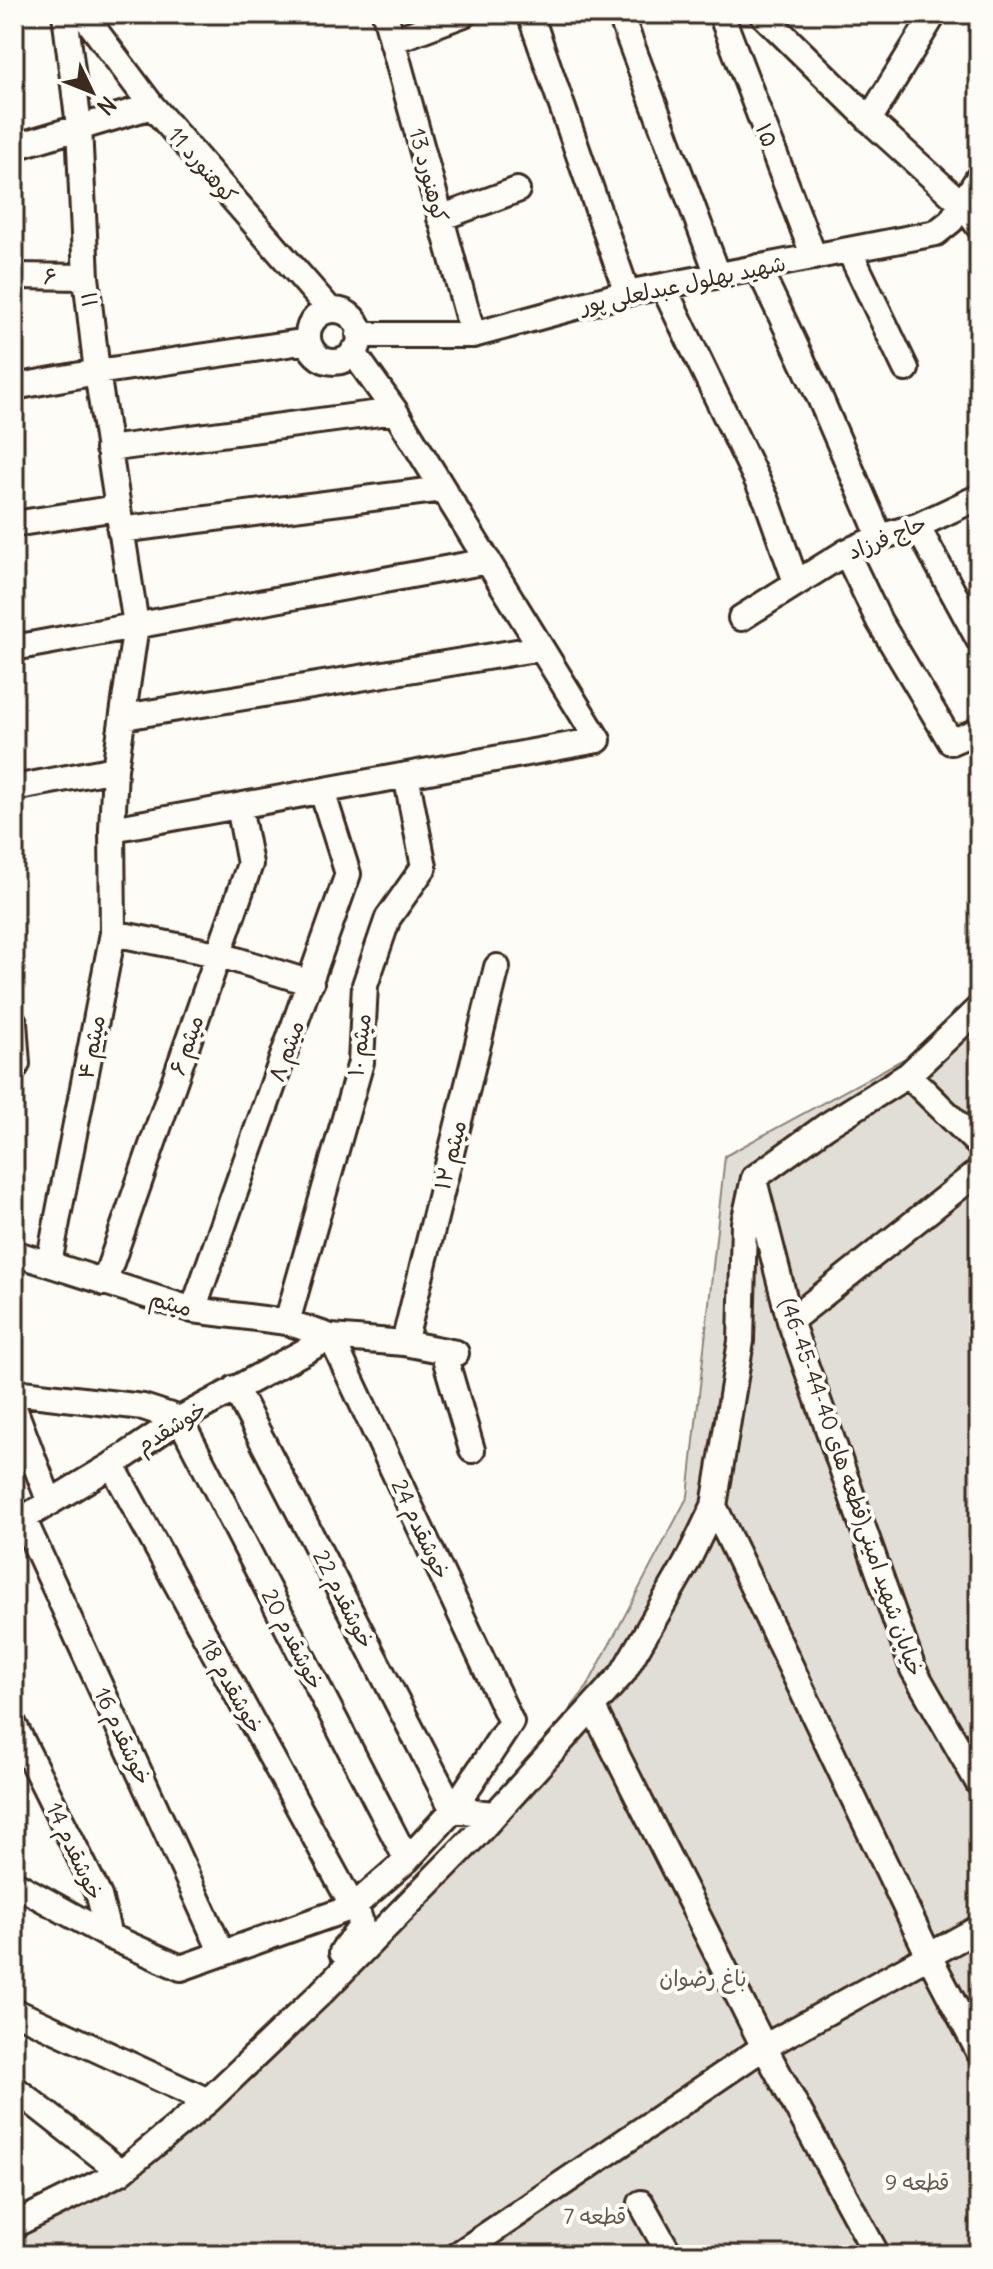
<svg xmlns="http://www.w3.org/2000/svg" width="993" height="2269" font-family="Delius,'Playpen Sans Arabic',sans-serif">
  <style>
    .green { fill: #e1ded7; stroke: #8e847a; stroke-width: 2 }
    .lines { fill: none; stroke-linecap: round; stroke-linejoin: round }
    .minor-casing { stroke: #3b2a1e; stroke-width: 30 }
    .minor { stroke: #fdfcf7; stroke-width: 24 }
    .labels { text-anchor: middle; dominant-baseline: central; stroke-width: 8; stroke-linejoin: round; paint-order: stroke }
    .street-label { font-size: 22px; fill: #3b2a1e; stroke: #fdfcf7 }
    .park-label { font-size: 22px; fill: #64574c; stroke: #fdfcf7 }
  </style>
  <rect width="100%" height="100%" fill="#fdfcf7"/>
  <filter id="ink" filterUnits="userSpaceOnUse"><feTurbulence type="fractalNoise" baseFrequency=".0125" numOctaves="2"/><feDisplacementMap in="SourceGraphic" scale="16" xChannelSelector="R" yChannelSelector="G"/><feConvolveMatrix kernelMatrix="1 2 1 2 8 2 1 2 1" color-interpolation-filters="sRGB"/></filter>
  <g filter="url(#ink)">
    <path class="green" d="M979,1018V2255H14V2208L46,2215L210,2116L547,1739L587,1687L688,1496L725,1156Z"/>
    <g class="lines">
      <defs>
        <path id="minor" d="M65,14L79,126L86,277L97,372L308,341
          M83,14L152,106L330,310
          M385,14L473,335
          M530,14L627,293
          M620,14L718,275
          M721,14L814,257
          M762,14L877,127L963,205L979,227
          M392,41L464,14
          M869,120L934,14
          M14,147L152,106
          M440,218L517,190
          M849,250L906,369
          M758,267L820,398L880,537
          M14,276L86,277
          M663,286L767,501L796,582
          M308 336a26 26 0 1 1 52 0a26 26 0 1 1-52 0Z
          M359,335H473L627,293L936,233L951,221L979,177
          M14,387L97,372L136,625L115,769L112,829L113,933L49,1263
          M108,449L395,411
          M14,524L117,508
          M917,526L979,640
          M120,530L443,489
          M846,552L879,621L951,742L979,730
          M741,618L846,552L880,537L917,526L979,497
          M14,648L488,561
          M124,717L541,648
          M14,788L115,769
          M112,829L598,740L395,411L353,352
          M113,933L217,954L311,983
          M14,1022L17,1064L14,1069
          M908,1075L979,1145
          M755,1184L790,1321L913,1669L979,1784
          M14,1253L193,1310L287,1322L331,1337L404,1343L456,1353
          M104,1283L250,864L239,806
          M193,1310L348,874L322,791
          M790,1321L979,1171
          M287,1322L361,1062L365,985L388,918L424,867L406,775
          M331,1337L511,1722L453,1810L494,1814
          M404,1343L497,967
          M443,1351L472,1450
          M14,1392L143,1407L180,1419L407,1860
          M14,1408L50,1503
          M112,1465L353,1907C371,1929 352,1933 342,1952
          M714,1506L929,1956L979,2052
          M23,1518L222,1953
          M14,1524L112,1465L180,1419L331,1337
          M593,1708L764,2047L877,2255
          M14,1725L99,1896L109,1936
          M14,1883L109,1936L181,1968L353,1907L407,1860L453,1810L235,1388
          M14,2011L208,2101
          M14,2088L121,2172
          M641,2203L670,2255
          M14,2225L121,2172L208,2101L321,1993L477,1834L623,1673L687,1562L714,1506L741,1341L744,1223L754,1178L826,1126L908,1075L979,1008
          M457,2255L764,2047L979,1928"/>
      </defs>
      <use href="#minor" class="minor-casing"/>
      <use href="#minor" class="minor"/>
    </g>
  </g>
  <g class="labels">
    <g class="street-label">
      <text transform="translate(767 135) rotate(69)">۱۵</text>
      <text transform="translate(203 165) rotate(49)">کوهنورد 11</text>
      <text transform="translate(429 175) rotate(75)">کوهنورد 13</text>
      <text transform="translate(50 276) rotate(1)">۶</text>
      <text transform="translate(683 284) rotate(-12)">شهید بهلول عبدلعلی پور</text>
      <text transform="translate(89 299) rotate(-96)">۱۱</text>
      <text transform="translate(887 537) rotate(-22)">حاج فرزاد</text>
      <text transform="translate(186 1045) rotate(-71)">۶ میثم</text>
      <text transform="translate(359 1045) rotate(-83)">۱۰ میثم</text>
      <text transform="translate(91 1047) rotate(-79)">۴ میثم</text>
      <text transform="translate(286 1051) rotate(-70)">۸ میثم</text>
      <text transform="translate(450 1155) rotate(-76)">۱۲ میثم</text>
      <text transform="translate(171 1303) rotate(16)">میثم</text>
      <text transform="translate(171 1427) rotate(-32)">خوشقدم</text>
      <text transform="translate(852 1487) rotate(71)">خیابان شهید امینی(قطعه های 40-44-45-46)</text>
      <text transform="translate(421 1529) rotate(65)">خوشقدم 24</text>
      <text transform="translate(344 1599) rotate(63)">خوشقدم 22</text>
      <text transform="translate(293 1639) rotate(63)">خوشقدم 20</text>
      <text transform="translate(232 1686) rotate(61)">خوشقدم 18</text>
      <text transform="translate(123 1736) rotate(65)">خوشقدم 16</text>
      <text transform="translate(75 1851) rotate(65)">خوشقدم 14</text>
    </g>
    <g class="park-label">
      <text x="703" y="1978">باغ رضوان</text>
      <text x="917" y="2182">قطعه 9</text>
      <text x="595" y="2216">قطعه 7</text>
    </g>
  </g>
  <rect width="993" height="2269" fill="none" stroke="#fdfcf7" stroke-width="48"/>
  <rect x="24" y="24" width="945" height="2221" fill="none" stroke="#3b2a1e" stroke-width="3" filter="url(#ink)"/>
  <g transform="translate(92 92) rotate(133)" stroke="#fdfcf7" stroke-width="6" paint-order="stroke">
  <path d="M0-6L14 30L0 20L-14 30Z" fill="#3b2a1e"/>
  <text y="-12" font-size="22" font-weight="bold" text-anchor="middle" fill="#3b2a1e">N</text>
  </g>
</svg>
